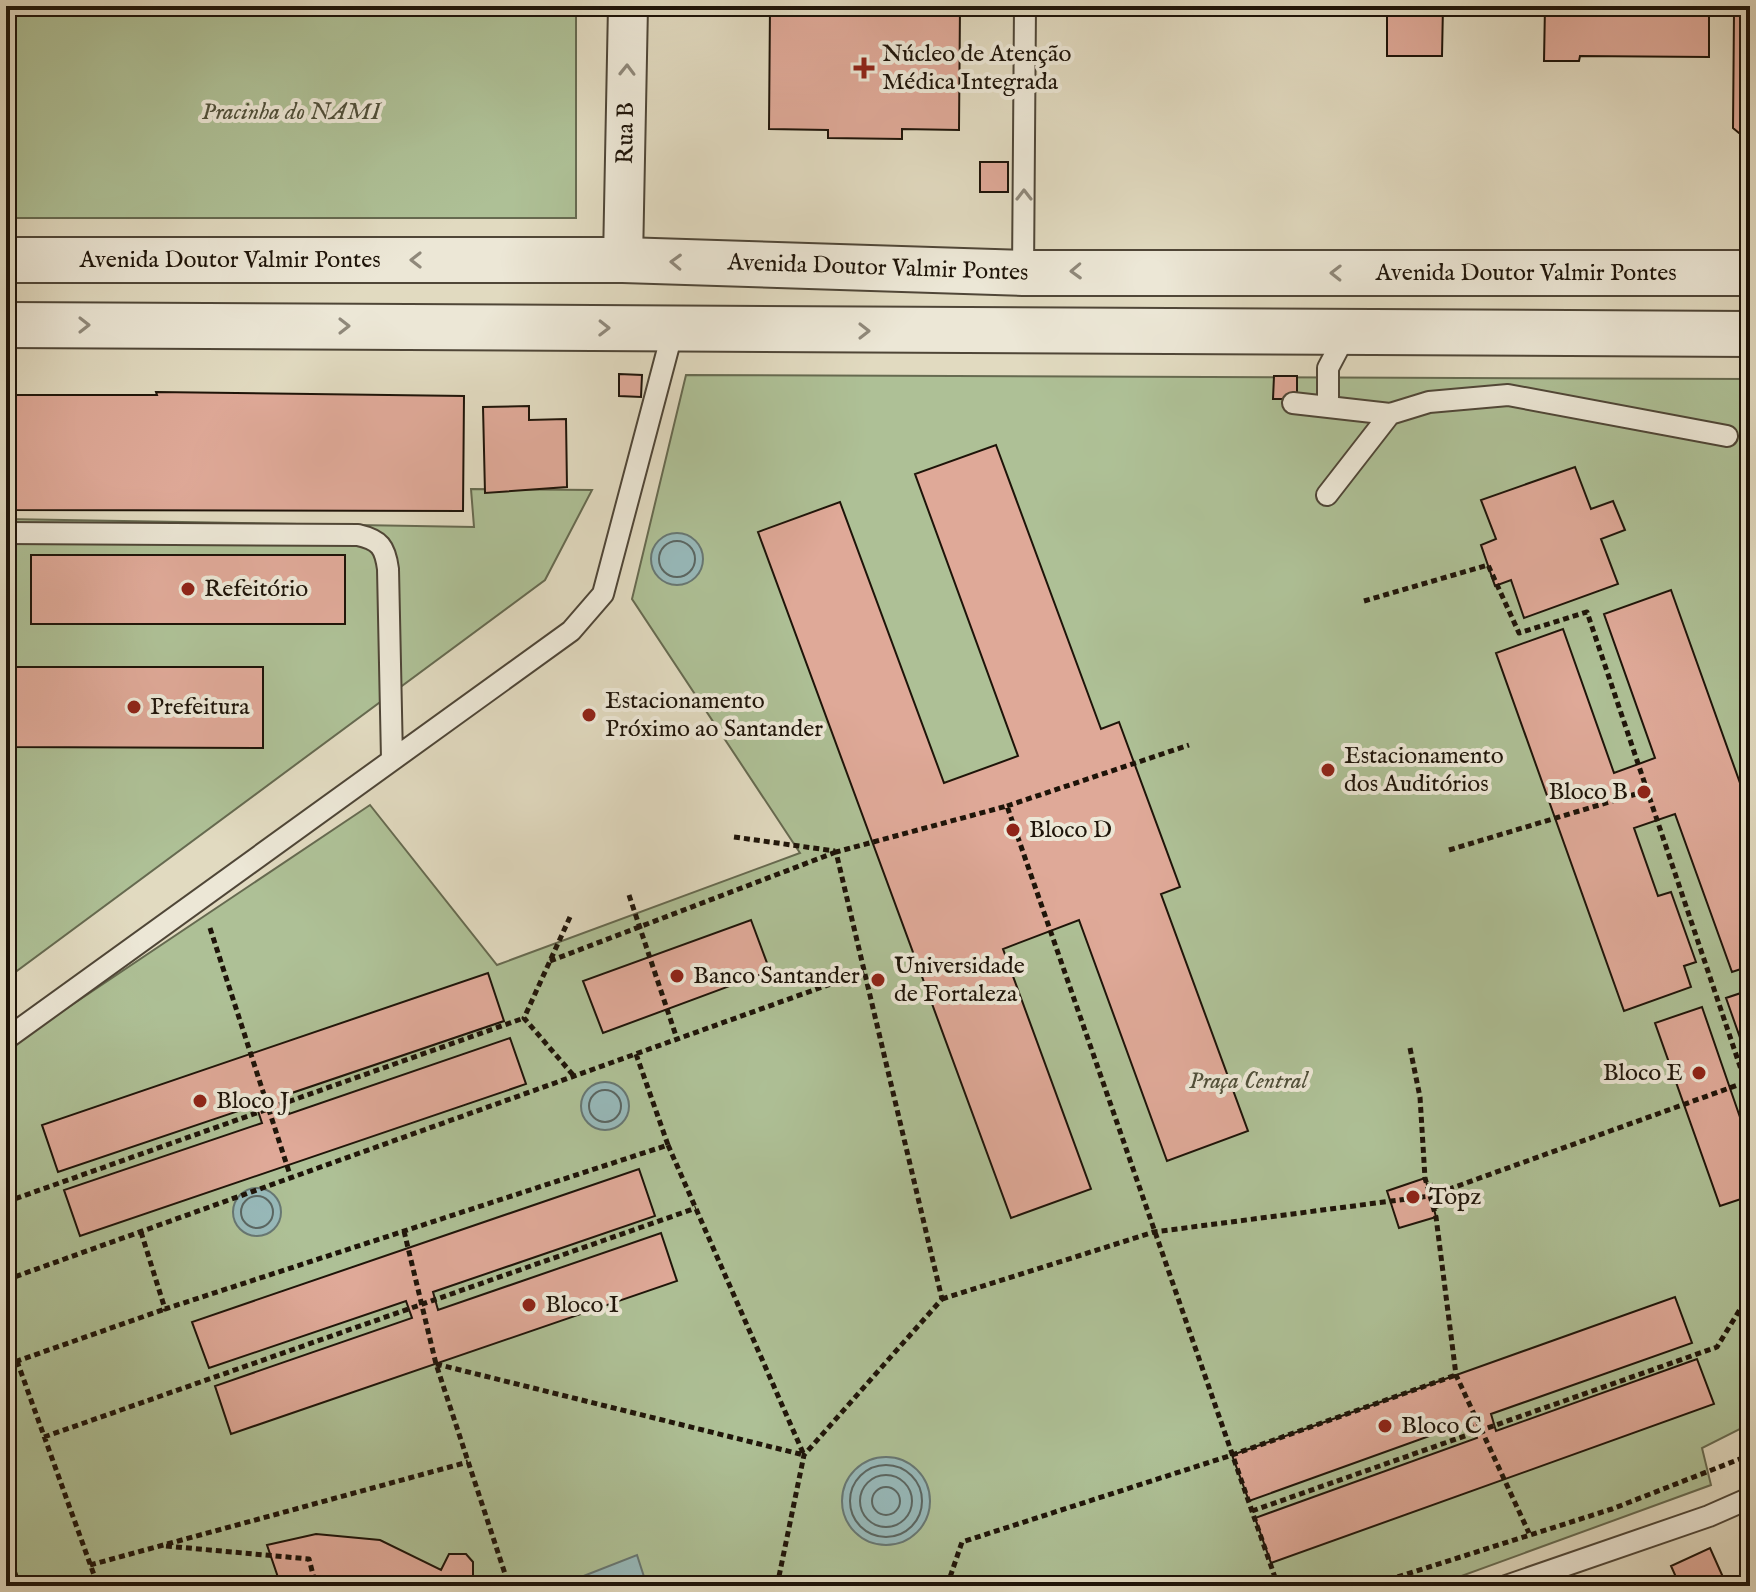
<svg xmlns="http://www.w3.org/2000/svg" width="1756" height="1592" font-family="'IM FELL English',serif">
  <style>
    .green { fill: #aec096; stroke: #666a50; stroke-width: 2 }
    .water { fill: #97b9ba; stroke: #677773; stroke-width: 2 }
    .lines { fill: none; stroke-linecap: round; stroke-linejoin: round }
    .shore { stroke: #5a6662; stroke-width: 2 }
    .building { fill: #dfa998; stroke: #1e1409; stroke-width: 2 }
    .service-casing { stroke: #4f4637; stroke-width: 24 }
    .minor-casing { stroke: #4f4637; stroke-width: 42 }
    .tertiary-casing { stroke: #4f4637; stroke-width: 48 }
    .path { stroke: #1e1409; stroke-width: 5; stroke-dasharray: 6 4; stroke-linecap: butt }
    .service { stroke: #ece7d6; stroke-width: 20 }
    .minor { stroke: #ece7d6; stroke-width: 38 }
    .tertiary { stroke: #ece7d6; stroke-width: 44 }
    .oneway { stroke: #8f887a }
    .poi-dot { fill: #8f2418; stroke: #ece7d6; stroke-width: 3 }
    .labels { text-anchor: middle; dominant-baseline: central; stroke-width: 8; stroke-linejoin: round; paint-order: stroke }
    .poi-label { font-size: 24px; fill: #1e1409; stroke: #ece7d6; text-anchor: start }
    .park-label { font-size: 24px; font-style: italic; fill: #50503a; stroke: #ece7d6 }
    .street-label { font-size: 24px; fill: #1e1409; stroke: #ece7d6 }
  </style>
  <rect width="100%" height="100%" fill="#e1dac0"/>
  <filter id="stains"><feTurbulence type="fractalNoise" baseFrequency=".0025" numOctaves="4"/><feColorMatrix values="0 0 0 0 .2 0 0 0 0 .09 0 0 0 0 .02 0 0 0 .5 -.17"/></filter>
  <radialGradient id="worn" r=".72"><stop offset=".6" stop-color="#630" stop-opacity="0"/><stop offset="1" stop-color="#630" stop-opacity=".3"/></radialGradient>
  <path class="green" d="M6,6H576V218H6Z
    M686,375L1750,379V1424L1702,1448L1711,1485L1434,1586H6V1049L370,805L497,965L800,853L632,599Z
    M471,489L592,490L545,580L6,979V519L474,527Z"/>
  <path class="water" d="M651 559a26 26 0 1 1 52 0a26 26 0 1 1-52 0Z
    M581 1106a24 24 0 1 1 48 0a24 24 0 1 1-48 0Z
    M233 1212a24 24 0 1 1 48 0a24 24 0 1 1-48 0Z
    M842 1501a44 44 0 1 1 88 0a44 44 0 1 1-88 0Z
    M637,1555L647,1586H558Z"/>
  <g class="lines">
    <path class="shore" d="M659 559a18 18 0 1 1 36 0a18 18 0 1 1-36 0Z
      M589 1106a16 16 0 1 1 32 0a16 16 0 1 1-32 0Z
      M241 1212a16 16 0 1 1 32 0a16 16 0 1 1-32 0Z
      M850 1501a36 36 0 1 1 72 0a36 36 0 1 1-72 0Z
      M860 1501a26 26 0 1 1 52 0a26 26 0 1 1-52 0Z
      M872 1501a14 14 0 1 1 28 0a14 14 0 1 1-28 0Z"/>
  </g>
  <path class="building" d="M770,6H960L959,130L902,129V139L828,138V130L769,129Z
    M1387,6H1443L1442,56H1387Z
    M1545,6H1750V133H1739L1733,128L1734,13H1709V57L1580,56L1579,61H1544Z
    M980,162H1008V192H980Z
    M619,374L642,375L641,397L619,396Z
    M1274,376H1297V399H1273Z
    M156,392L464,396L463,511L6,510V395H157Z
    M529,406V420L566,419L567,487L485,493L483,407Z
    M996,445L1101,729L1119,722L1180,887L1161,894L1248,1131L1167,1161L1079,920L1003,949L1091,1189L1011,1218L758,532L840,502L944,783L1018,756L915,474Z
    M1575,467L1591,509L1613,501L1625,530L1601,539L1618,584L1524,618L1511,580L1495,586L1481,545L1496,539L1481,500Z
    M31,555H345V624H31Z
    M1671,590L1750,811V966L1732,972L1675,814L1634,828L1658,896L1671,892L1696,962L1684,966L1691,987L1624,1011L1496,653L1563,629L1614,773L1655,758L1604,614Z
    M6,667H263V748L6,747Z
    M751,920L770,971L603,1033L583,981Z
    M488,973L504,1021L283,1096L289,1114L510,1038L526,1084L80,1236L64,1190L262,1123L256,1105L58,1172L42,1125Z
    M1750,990V1066L1726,998Z
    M1702,1007L1743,1126L1750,1123V1196L1720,1206L1655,1023Z
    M639,1169L655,1216L433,1292L438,1310L661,1233L677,1281L231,1434L215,1386L412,1318L406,1301L209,1368L192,1322Z
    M1425,1178L1427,1185L1432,1184L1439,1207L1434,1209L1436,1217L1399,1228L1387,1191Z
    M1675,1297L1692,1343L1491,1414L1496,1431L1697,1359L1714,1404L1271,1563L1255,1518L1477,1438L1471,1421L1249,1501L1232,1455Z
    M316,1534L380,1540L441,1570L449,1554H466L473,1562V1577L483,1586H281L267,1545Z
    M6,1543L21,1586H6Z
    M1710,1548L1727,1586H1680L1671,1566Z"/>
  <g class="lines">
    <defs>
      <path id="service" d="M1023,273L1025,6
        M1293,403L1390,414L1429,402L1508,395L1727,436
        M1328,406V368L1347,332
        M1327,495L1390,414
        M6,533L358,535C380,540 385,547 388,569L392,759
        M6,1039L571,631L603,594L673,330
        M1506,1586L1709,1516L1750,1498"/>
      <path id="minor" d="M623,260L628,6"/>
      <path id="tertiary" d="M6,260H623L1023,273H1750
        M6,325L1750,334"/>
    </defs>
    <use href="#service" class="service-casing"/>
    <use href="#minor" class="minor-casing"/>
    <use href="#tertiary" class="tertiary-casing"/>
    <path class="path" d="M1364,601L1488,565L1519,633L1587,612L1750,1096
      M1007,806L1189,745
      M734,837L835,851
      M1449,850L1646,791
      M629,895L677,1039
      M570,917L524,1018L574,1076
      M210,928L291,1178
      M550,961L836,852
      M1410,1048L1420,1097L1425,1178L1436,1217L1456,1375L1529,1533
      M668,1145L804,1455
      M6,1202L524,1018
      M404,1231L436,1364L509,1586
      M141,1232L165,1309L668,1145L636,1054
      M6,1280L864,972
      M942,1299L1154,1232L1430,1196L1746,1082
      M17,1361L98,1586
      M436,1364L804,1455
      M6,1365L165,1309
      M44,1437L696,1208
      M1252,1511L1717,1347L1750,1293
      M166,1546L309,1559L316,1586
      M90,1565L468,1462
      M777,1586L804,1455L942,1299L836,852L1007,806L1278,1586
      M947,1586L962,1542L1232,1455L1456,1375
      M1369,1586L1612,1509L1750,1455"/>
    <use href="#service" class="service"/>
    <use href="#minor" class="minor"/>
    <use href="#tertiary" class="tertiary"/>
  </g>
  <defs><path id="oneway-chevron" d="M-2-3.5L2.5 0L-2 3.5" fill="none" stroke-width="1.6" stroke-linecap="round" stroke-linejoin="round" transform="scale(2)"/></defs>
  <g class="oneway">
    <use href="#oneway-chevron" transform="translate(627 70) rotate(-89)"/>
    <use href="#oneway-chevron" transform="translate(1024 195) rotate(-90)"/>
    <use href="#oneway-chevron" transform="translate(416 260) rotate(180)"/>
    <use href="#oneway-chevron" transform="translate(676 262) rotate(-178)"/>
    <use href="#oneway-chevron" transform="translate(1076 271) rotate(178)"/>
    <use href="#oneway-chevron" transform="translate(1336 273) rotate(-179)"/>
    <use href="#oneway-chevron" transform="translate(84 325)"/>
    <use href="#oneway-chevron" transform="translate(344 326)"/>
    <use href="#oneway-chevron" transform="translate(604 328) rotate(1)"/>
    <use href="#oneway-chevron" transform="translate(864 331)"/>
  </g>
  <g class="poi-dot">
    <path d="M860 56h8v8h8v8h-8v8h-8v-8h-8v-8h8z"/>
    <circle cx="188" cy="589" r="8"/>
    <circle cx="134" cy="707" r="8"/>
    <circle cx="589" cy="715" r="8"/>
    <circle cx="1328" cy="770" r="8"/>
    <circle cx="1644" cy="792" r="8"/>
    <circle cx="1013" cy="830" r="8"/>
    <circle cx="677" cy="976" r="8"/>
    <circle cx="878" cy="980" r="8"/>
    <circle cx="1699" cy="1073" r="8"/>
    <circle cx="200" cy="1101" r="8"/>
    <circle cx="1413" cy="1197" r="8"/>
    <circle cx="529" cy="1305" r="8"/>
    <circle cx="1385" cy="1426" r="8"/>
  </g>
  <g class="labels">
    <g class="poi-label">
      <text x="882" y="54">Núcleo de Atenção<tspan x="882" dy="28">Médica Integrada</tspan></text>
      <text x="204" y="589">Refeitório</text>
      <text x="605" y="701">Estacionamento<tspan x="605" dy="28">Próximo ao Santander</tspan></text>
      <text x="150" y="707">Prefeitura</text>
      <text x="1344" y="756">Estacionamento<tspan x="1344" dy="28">dos Auditórios</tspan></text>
      <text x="1628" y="792" text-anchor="end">Bloco B</text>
      <text x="1029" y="830">Bloco D</text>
      <text x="894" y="966">Universidade<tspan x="894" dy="28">de Fortaleza</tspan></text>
      <text x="693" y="976">Banco Santander</text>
      <text x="1683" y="1073" text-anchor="end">Bloco E</text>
      <text x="216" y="1101">Bloco J</text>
      <text x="1429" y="1197">Topz</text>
      <text x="545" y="1305">Bloco I</text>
      <text x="1401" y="1426">Bloco C</text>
    </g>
    <g class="park-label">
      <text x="291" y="112">Pracinha do NAMI</text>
      <text x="1248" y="1081">Praça Central</text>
    </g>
    <g class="street-label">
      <text transform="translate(626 133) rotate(-89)">Rua B</text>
      <text x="230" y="260">Avenida Doutor Valmir Pontes</text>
      <text transform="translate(878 268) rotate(2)">Avenida Doutor Valmir Pontes</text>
      <text x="1526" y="273">Avenida Doutor Valmir Pontes</text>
    </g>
  </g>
  <rect width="1756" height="1592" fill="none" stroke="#e1dac0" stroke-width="32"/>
  <rect x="8" y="8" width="1740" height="1576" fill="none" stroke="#1e1409" stroke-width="4"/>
  <rect x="16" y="16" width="1724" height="1560" fill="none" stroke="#1e1409" stroke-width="2"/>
  <rect width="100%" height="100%" filter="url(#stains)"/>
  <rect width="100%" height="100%" fill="url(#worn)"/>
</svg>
